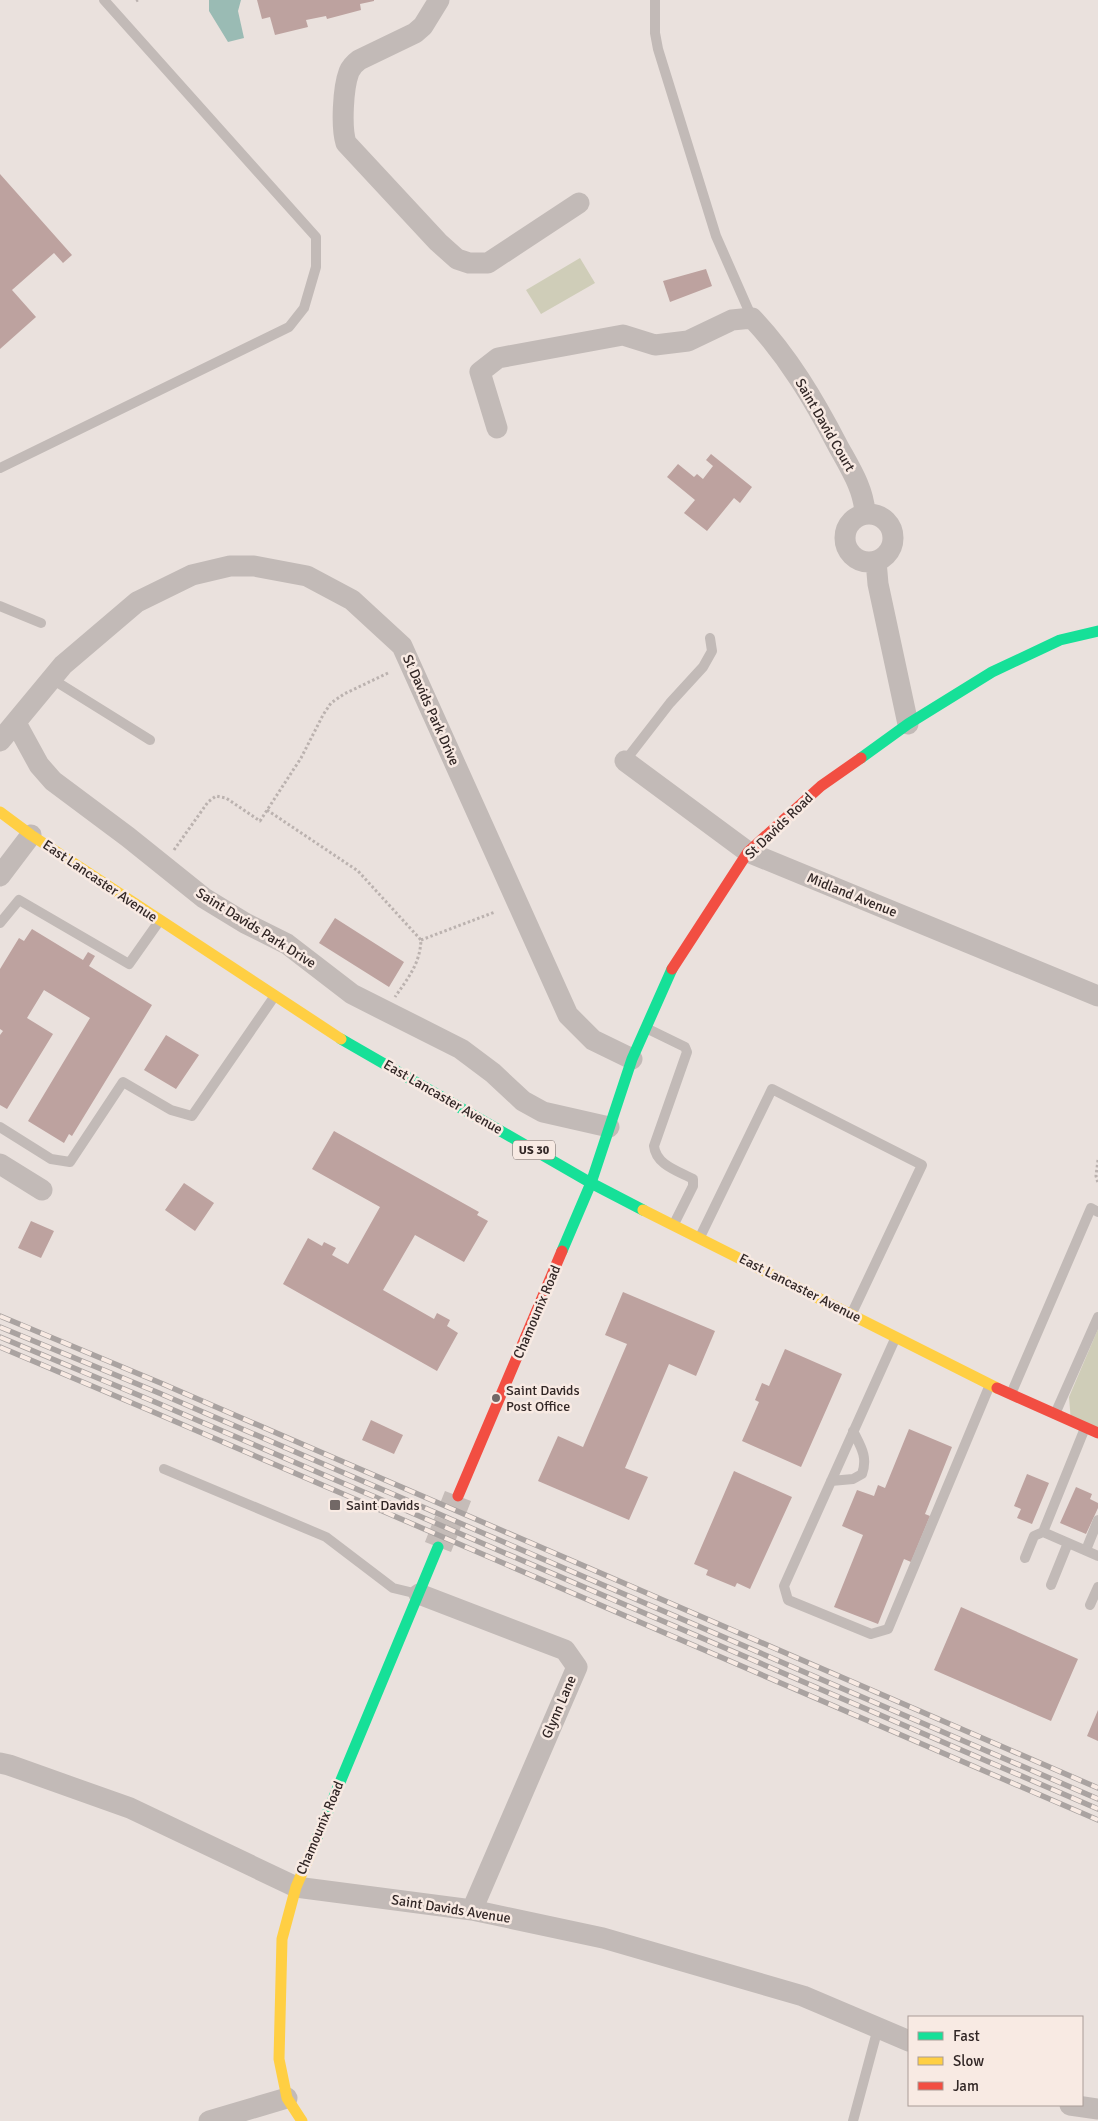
<svg xmlns="http://www.w3.org/2000/svg" width="1098" height="2121" font-family="Signika,sans-serif">
  <style>
    .green { fill: #cfcdb8 }
    .water { fill: #9abbb4 }
    .building { fill: #bda29f }
    .lines { fill: none; stroke-linecap: round; stroke-linejoin: round }
    .secondary-tunnel { stroke: #c5bcb8; stroke-width: 28; stroke-dasharray: 28 14; stroke-linecap: butt }
    .path { stroke: #bbb2af; stroke-width: 3; stroke-dasharray: 2.5 2.5; stroke-linecap: butt }
    .lane { stroke: #c2bab7; stroke-width: 10 }
    .street { stroke: #c2bab7; stroke-width: 21 }
    .fast { stroke: #16e098; stroke-width: 11 }
    .slow { stroke: #ffcf43; stroke-width: 11 }
    .jam { stroke: #f24e42; stroke-width: 11 }
    .rail-casing { stroke: #aaa3a1; stroke-width: 5.5 }
    .rail { stroke: #f8eae3; stroke-width: 4; stroke-dasharray: 11; stroke-linecap: butt }
    .poi-dot { fill: #726866; stroke: #f8eae3; stroke-width: 2 }
    .labels { text-anchor: middle; dominant-baseline: central; stroke-width: 5; stroke-linejoin: round; paint-order: stroke }
    .shield { fill: #f8eae3; stroke: #6d625f; stroke-width: 1 }
    .shield-label { font-size: 12px; font-weight: bold; fill: #322726 }
    .street-label { font-size: 14px; fill: #322726; stroke: #f8eae3 }
    .poi-label { font-size: 14px; fill: #322726; stroke: #f8eae3; text-anchor: start }
  </style>
  <rect width="100%" height="100%" fill="#eae1dd"/>
  <path class="green" d="M580,258L595,283L541,314L526,290Z
    M1098,1329V1433L1071,1422L1069,1397Z"/>
  <path class="water" d="M209,0H241L238,11L244,38L228,42L209,11Z"/>
  <path class="building" d="M257,0H374V1L360,4L361,10L327,19L326,16L306,20L308,27L275,35L270,17L262,19Z
    M0,174L72,255L63,263L54,253L12,290L36,317L0,349Z
    M706,269L712,286L670,302L663,281Z
    M711,454L752,487L740,503L734,498L707,531L684,513L695,500L667,477L678,464L694,477L697,474L703,479L713,466L706,460Z
    M335,918L404,962L389,987L319,943Z
    M32,929L83,960L88,952L95,956L89,966L152,1005L72,1136L69,1134L64,1143L28,1121L90,1018L44,990L27,1018L53,1034L7,1109L0,1105V1035L3,1031L0,1029V969L19,938L24,941Z
    M166,1035L199,1055L176,1089L144,1070Z
    M334,1131L479,1212L477,1215L488,1221L464,1262L415,1235L383,1290L434,1319L437,1313L450,1320L447,1326L458,1333L437,1371L283,1284L308,1238L322,1246L324,1242L336,1248L332,1255L348,1264L380,1207L312,1169Z
    M184,1183L214,1203L195,1231L165,1210Z
    M31,1221L54,1231L41,1258L18,1248Z
    M623,1292L715,1331L696,1376L669,1364L625,1468L648,1477L629,1520L538,1481L558,1436L583,1447L627,1344L605,1335Z
    M785,1349L842,1374L801,1467L742,1441L759,1402L755,1400L762,1383L769,1386Z
    M371,1420L403,1435L394,1454L362,1440Z
    M909,1429L952,1447L925,1514L930,1516L911,1562L904,1559L878,1624L834,1607L863,1535L842,1526L857,1490L874,1496L878,1485L885,1488Z
    M734,1471L792,1497L750,1589L737,1583L735,1587L706,1575L708,1570L694,1564Z
    M1027,1474L1049,1483L1032,1524L1017,1518L1021,1509L1014,1506Z
    M1076,1487L1092,1494L1090,1499L1098,1503V1508L1086,1534L1060,1523Z
    M961,1607L1078,1659L1051,1721L934,1670Z
    M1098,1710V1741L1087,1736Z"/>
  <g class="lines">
    <path class="secondary-tunnel" d="M438,1547L458,1496"/>
    <path class="path" d="M136,1L138,0
      M267,810L358,871L421,940C420,964 408,978 395,997
      M174,850L208,802L216,796L226,798L260,821L301,758L323,715L331,703L344,694L388,673
      M421,940L495,912
      M1098,1160L1096,1176L1098,1183"/>
    <path class="lane" d="M655,0V33L658,49L716,236L752,318
      M0,468L289,327L304,308L316,267V237L104,0
      M0,606L41,623
      M52,679L150,740
      M625,761L670,703L703,667L712,651L710,638
      M0,923L19,900L129,964L160,920
      M646,1028L685,1047L687,1052L654,1146C656,1165 678,1171 693,1179V1186L674,1224
      M0,1127L51,1159L70,1162L123,1082L171,1110L192,1116L274,997
      M700,1237L772,1089L922,1165L852,1313
      M895,1339L784,1586L788,1600L871,1634L888,1629L989,1387
      M1011,1394L1091,1208L1098,1212
      M1055,1414L1098,1317
      M164,1469L326,1537L393,1588L418,1594
      M831,1481L853,1479L862,1474C868,1457 861,1447 853,1431
      M1043,1532L1085,1428
      M1086,1550L1098,1520
      M1025,1558L1034,1536L1043,1532L1098,1556
      M1051,1585L1068,1543
      M1090,1605L1098,1587
      M853,2121L878,2028"/>
    <path class="street" d="M439,0L423,26L415,33L359,60C355,63 351,67 349,72C343,88 341,127 346,143L438,242L457,259L469,263H488L579,203
      M497,428L480,372L498,358L623,335L655,345L688,341L732,320L752,318C788,356 814,400 838,446C850,468 864,489 865,514
      M845 538a24 24 0 1 1 48 0a24 24 0 1 1-48 0Z
      M876,561L878,584L908,724
      M16,723L39,765L53,781L128,837L204,898L245,923L287,944L352,994L461,1049L493,1073L523,1101L543,1112L609,1127
      M0,741L63,665L137,602L192,575L230,566H254L307,576L352,600L402,646L568,1015L593,1040L632,1059
      M625,761L748,852L1098,996
      M0,876L31,835
      M0,1164L42,1190
      M419,1594L565,1650L577,1667L472,1910
      M0,1763L9,1765L130,1808L296,1887L472,1910L603,1938L803,1996L909,2041
      M1070,2105L1098,2109
      M209,2121L287,2098"/>
    <path class="fast" d="M861,758L908,724L992,672L1060,640L1098,631
      M341,1039L591,1183L643,1210
      M562,1251L591,1183L632,1059L672,969
      M311,1852L438,1547"/>
    <path class="slow" d="M0,812L31,835L341,1039
      M643,1210L997,1388
      M302,2121L287,2098L279,2059L282,1939L296,1887L311,1852"/>
    <path class="jam" d="M672,969L748,852L821,786L861,758
      M997,1388L1098,1433
      M458,1496L562,1251"/>
    <defs>
      <path id="rail" d="M0,1316L163,1384L1098,1788
        M0,1327L159,1393L1098,1799
        M0,1337L155,1402L1098,1809
        M0,1347L151,1411L1098,1820"/>
    </defs>
    <use href="#rail" class="rail-casing"/>
    <use href="#rail" class="rail"/>
  </g>
  <g class="poi-dot">
    <circle cx="496" cy="1398" r="5"/>
    <rect x="329" y="1499" width="12" height="12" rx="2.5"/>
  </g>
  <g class="labels">
    <rect class="shield" x="513" y="1140.5" width="42" height="19" rx="4"/>
    <g class="shield-label">
      <text x="534" y="1150">US 30</text>
    </g>
    <g class="street-label">
      <text transform="translate(825 425) rotate(60)">Saint David Court</text>
      <text transform="translate(431 710) rotate(66)">St Davids Park Drive</text>
      <text transform="translate(779 826) rotate(-44)">St Davids Road</text>
      <text transform="translate(100 881) rotate(34)">East Lancaster Avenue</text>
      <text transform="translate(852 895) rotate(22)">Midland Avenue</text>
      <text transform="translate(256 928) rotate(32)">Saint Davids Park Drive</text>
      <text transform="translate(443 1097) rotate(30)">East Lancaster Avenue</text>
      <text transform="translate(800 1288) rotate(27)">East Lancaster Avenue</text>
      <text transform="translate(537 1312) rotate(-67)">Chamounix Road</text>
      <text transform="translate(559 1707) rotate(-67)">Glynn Lane</text>
      <text transform="translate(320 1828) rotate(-67)">Chamounix Road</text>
      <text transform="translate(451 1909) rotate(9)">Saint Davids Avenue</text>
    </g>
    <g class="poi-label">
      <text x="506" y="1390">Saint Davids<tspan x="506" dy="16">Post Office</tspan></text>
      <text x="346" y="1505">Saint Davids</text>
    </g>
  </g>
  <rect x="908" y="2016" width="175" height="90" fill="#f8eae3" stroke="#a99c97"/>
  <rect x="918" y="2032" width="25" height="8" fill="#16e098" stroke="#a99c97"/>
  <text x="953" y="2041" font-size="15" fill="#322726">Fast</text>
  <rect x="918" y="2057" width="25" height="8" fill="#ffcf43" stroke="#a99c97"/>
  <text x="953" y="2066" font-size="15" fill="#322726">Slow</text>
  <rect x="918" y="2082" width="25" height="8" fill="#f24e42" stroke="#a99c97"/>
  <text x="953" y="2091" font-size="15" fill="#322726">Jam</text>
</svg>
